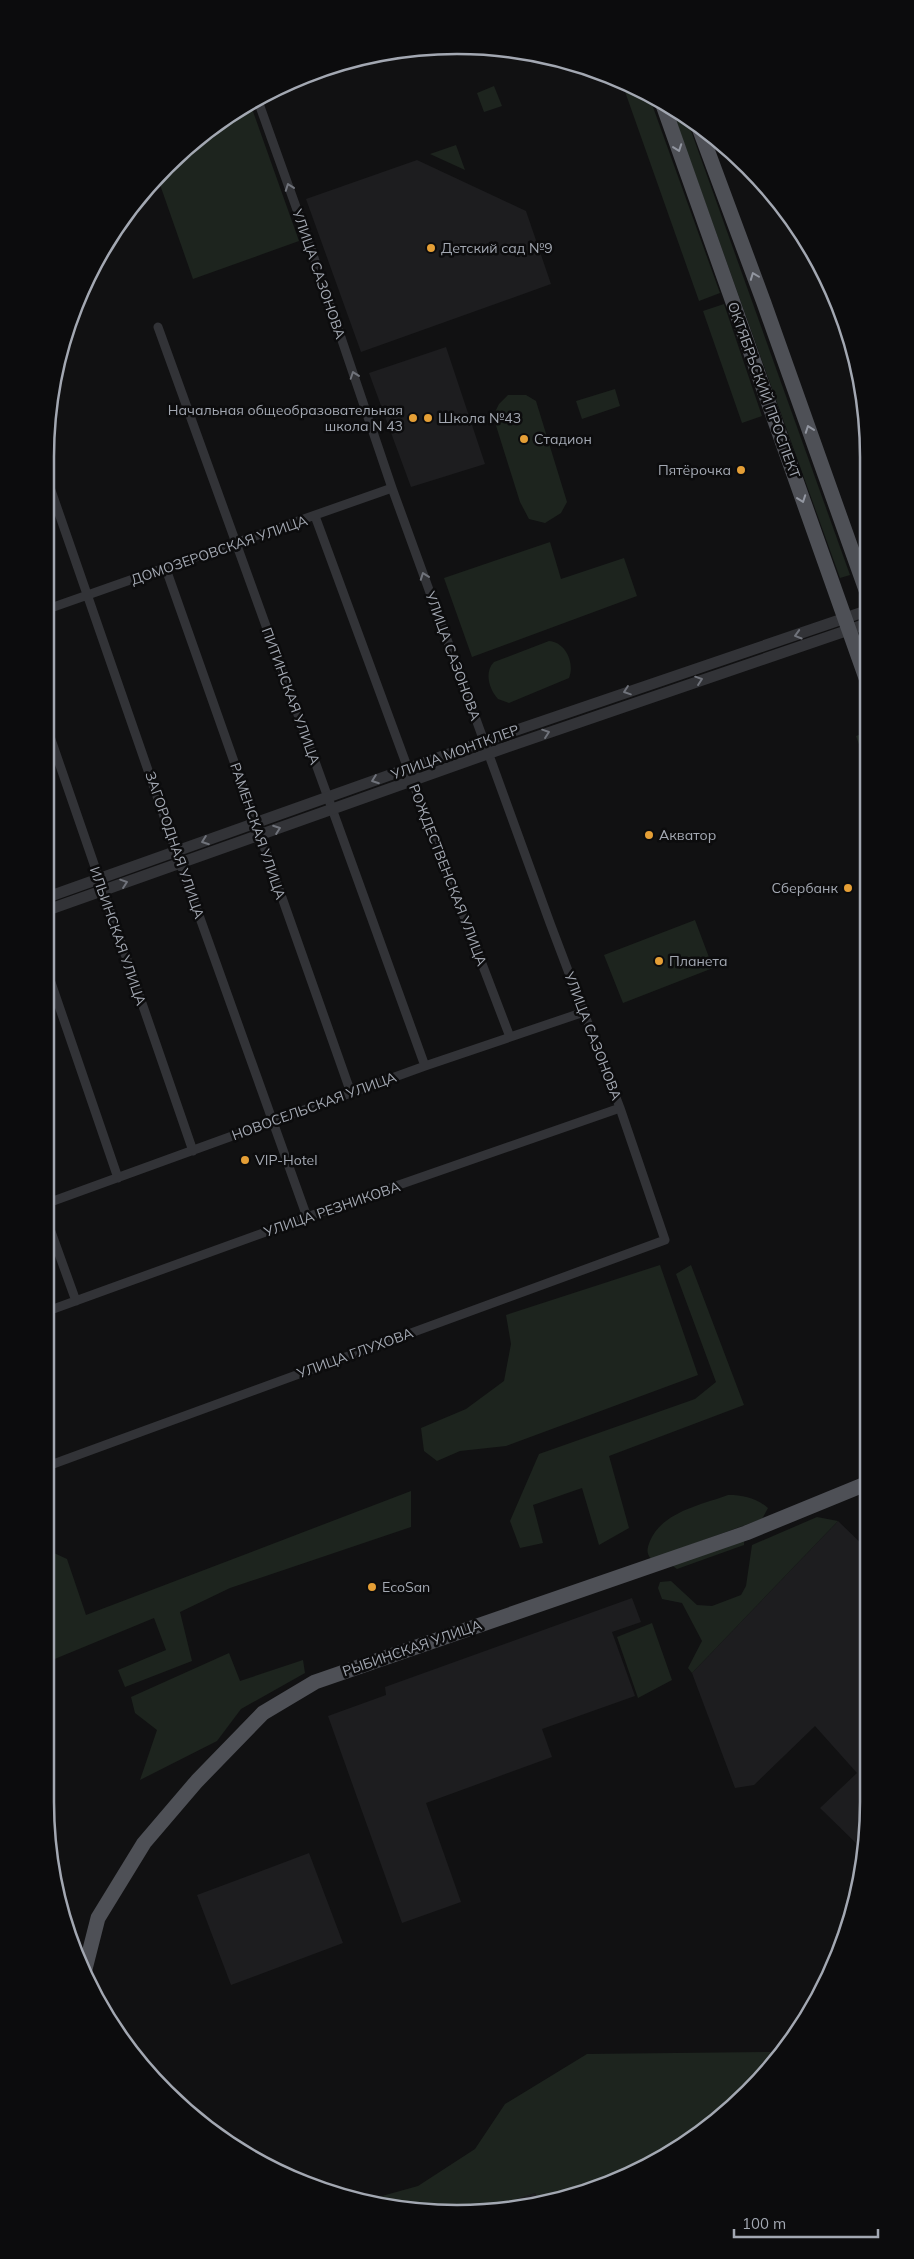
<svg xmlns="http://www.w3.org/2000/svg" width="914" height="2259" font-family="Mulish,sans-serif">
  <style>
    .built { fill: #1d1d1f }
    .green { fill: #1d241e }
    .lines { fill: none; stroke-linecap: round; stroke-linejoin: round }
    .minor { stroke: #323337; stroke-width: 9 }
    .tertiary { stroke: #323337; stroke-width: 11 }
    .primary { stroke: #4e5056; stroke-width: 15 }
    .oneway { stroke: #9296a0 }
    .oneway2 { stroke: #70737b }
    .poi-dot { fill: #e59f36; stroke: #0c0c0d; stroke-width: 2 }
    .labels { text-anchor: middle; dominant-baseline: central; stroke-width: 5; stroke-linejoin: round; paint-order: stroke }
    .poi-label { font-size: 14px; fill: #a3a8b2; stroke: #0c0c0d; text-anchor: start }
    .street-label { font-size: 14px; fill: #a3a8b2; stroke: #0c0c0d }
    .rim { fill: none; stroke: #a3a8b2; stroke-width: 2.5 }
  </style>
  <rect width="100%" height="100%" fill="#111112"/>
  <path class="built" d="M417,160L526,211L551,284L361,352L306,199Z
    M446,347L485,464L411,487L369,373Z
    M838,1521L868,1550L869,1802L861,1848L820,1808L857,1773L815,1726L754,1785L735,1788L692,1673Z
    M632,1598L641,1622L612,1632L635,1696L542,1729L552,1757L426,1803L461,1902L402,1923L328,1716L386,1695L385,1687Z
    M309,1853L343,1943L231,1985L197,1895Z
    M535,2193L540,2205L493,2207Z"/>
  <path class="green" d="M622,83L649,96L720,293L699,301Z
    M494,86L502,106L484,112L477,93Z
    M250,103L299,241L193,279L157,176L206,130Z
    M671,107L685,114L850,575L840,578Z
    M456,145L465,170L430,154Z
    M724,304L762,416L742,423L703,311Z
    M615,389L620,406L582,419L576,401Z
    M508,395H526L536,401L567,502L561,513L545,523L529,519L520,502L493,416L499,404Z
    M550,542L561,579L624,558L637,596L472,657L444,578Z
    M549,641C566,642 575,664 569,678L509,703L498,699C489,689 484,672 494,662Z
    M866,732V764L856,736Z
    M695,920L713,968L623,1003L604,955Z
    M660,1265L698,1375L506,1446L460,1451L437,1461L424,1451L421,1428L466,1409L504,1381L511,1344L506,1315Z
    M691,1265L744,1405L609,1456L629,1528L599,1545L582,1488L533,1505L543,1543L520,1548L510,1521L539,1454L695,1399L716,1382L676,1274Z
    M411,1491V1527L230,1588L180,1612L192,1661L125,1687L118,1670L166,1650L154,1618L45,1663V1556L54,1553L67,1559L86,1615Z
    M728,1495C744,1495 756,1498 768,1508L762,1519L651,1559C646,1553 647,1549 650,1541C662,1512 701,1505 728,1495Z
    M817,1517L838,1521L692,1673L688,1668L702,1641L682,1603L662,1599L658,1588L660,1582L671,1581L697,1605L712,1606L741,1595L746,1586L752,1545Z
    M744,1538V1545L677,1569L670,1564Z
    M652,1623L672,1680L638,1698L617,1637Z
    M229,1653L240,1681L303,1660L305,1673L241,1709L217,1741L140,1780L157,1730L135,1713L131,1697Z
    M770,2052L778,2059L686,2145L615,2183L540,2205L535,2193L493,2207L403,2210L364,2201L418,2186L475,2149L505,2104L587,2054Z"/>
  <g class="lines">
    <path class="minor" d="M158,327L425,1066
      M45,473L176,851L307,1217
      M315,516L418,796L510,1037
      M166,569L351,1093
      M45,610L392,488
      M45,722L193,1151
      M45,965L118,1178
      M45,1204L425,1066L584,1012
      M45,1215L76,1301
      M45,1312L307,1217L620,1108
      M45,1467L665,1240L620,1108L550,923L392,488L310,246L257,98"/>
    <path class="tertiary" d="M45,898L502,735L866,611
      M45,911L507,747L866,624"/>
    <path class="primary" d="M662,102L866,678
      M698,125L764,303L866,590
      M84,1973L98,1918L144,1843L197,1781L263,1713L315,1682L746,1533L868,1483"/>
  </g>
  <defs><path id="oneway-chevron" d="M-2-3.5L2.5 0L-2 3.5" fill="none" stroke-width="1.6" stroke-linecap="round" stroke-linejoin="round" transform="scale(1.25)"/></defs>
  <g class="oneway">
    <use href="#oneway-chevron" transform="translate(678 148) rotate(70)"/>
    <use href="#oneway-chevron" transform="translate(754 276) rotate(-111)"/>
    <use href="#oneway-chevron" transform="translate(809 429) rotate(-110)"/>
    <use href="#oneway-chevron" transform="translate(802 499) rotate(70)"/>
  </g>
  <g class="oneway2">
    <use href="#oneway-chevron" transform="translate(289 187) rotate(-110)"/>
    <use href="#oneway-chevron" transform="translate(354 375) rotate(-109)"/>
    <use href="#oneway-chevron" transform="translate(424 576) rotate(-110)"/>
    <use href="#oneway-chevron" transform="translate(798 635) rotate(164)"/>
    <use href="#oneway-chevron" transform="translate(699 680) rotate(-19)"/>
    <use href="#oneway-chevron" transform="translate(627 691) rotate(161)"/>
    <use href="#oneway-chevron" transform="translate(546 733) rotate(-19)"/>
    <use href="#oneway-chevron" transform="translate(375 780) rotate(160)"/>
    <use href="#oneway-chevron" transform="translate(277 829) rotate(-20)"/>
    <use href="#oneway-chevron" transform="translate(205 841) rotate(160)"/>
    <use href="#oneway-chevron" transform="translate(124 883) rotate(-19)"/>
  </g>
  <g class="poi-dot">
    <circle cx="431" cy="248" r="5"/>
    <circle cx="413" cy="418" r="5"/>
    <circle cx="428" cy="418" r="5"/>
    <circle cx="524" cy="439" r="5"/>
    <circle cx="741" cy="470" r="5"/>
    <circle cx="649" cy="835" r="5"/>
    <circle cx="848" cy="888" r="5"/>
    <circle cx="659" cy="961" r="5"/>
    <circle cx="245" cy="1160" r="5"/>
    <circle cx="372" cy="1587" r="5"/>
  </g>
  <g class="labels">
    <g class="poi-label">
      <text x="441" y="248">Детский сад №9</text>
      <text x="403" y="410" text-anchor="end">Начальная общеобразовательная<tspan x="403" dy="16">школа N 43</tspan></text>
      <text x="438" y="418">Школа №43</text>
      <text x="534" y="439">Стадион</text>
      <text x="731" y="470" text-anchor="end">Пятёрочка</text>
      <text x="659" y="835">Акватор</text>
      <text x="838" y="888" text-anchor="end">Сбербанк</text>
      <text x="669" y="961">Планета</text>
      <text x="255" y="1160">VIP-Hotel</text>
      <text x="382" y="1587">EcoSan</text>
    </g>
    <g class="street-label">
      <text transform="translate(319 274) rotate(71)">УЛИЦА САЗОНОВА</text>
      <text transform="translate(764 390) rotate(70)">ОКТЯБРЬСКИЙ ПРОСПЕКТ</text>
      <text transform="translate(219 550) rotate(-19)">ДОМОЗЕРОВСКАЯ УЛИЦА</text>
      <text transform="translate(453 656) rotate(70)">УЛИЦА САЗОНОВА</text>
      <text transform="translate(291 696) rotate(70)">ПИТИНСКАЯ УЛИЦА</text>
      <text transform="translate(455 752) rotate(-20)">УЛИЦА МОНТКЛЕР</text>
      <text transform="translate(258 831) rotate(71)">РАМЕНСКАЯ УЛИЦА</text>
      <text transform="translate(175 845) rotate(71)">ЗАГОРОДНАЯ УЛИЦА</text>
      <text transform="translate(448 875) rotate(69)">РОЖДЕСТВЕНСКАЯ УЛИЦА</text>
      <text transform="translate(118 936) rotate(71)">ИЛЬИНСКАЯ УЛИЦА</text>
      <text transform="translate(593 1036) rotate(69)">УЛИЦА САЗОНОВА</text>
      <text transform="translate(314 1106) rotate(-20)">НОВОСЕЛЬСКАЯ УЛИЦА</text>
      <text transform="translate(332 1209) rotate(-19)">УЛИЦА РЕЗНИКОВА</text>
      <text transform="translate(355 1353) rotate(-20)">УЛИЦА ГЛУХОВА</text>
      <text transform="translate(412 1648) rotate(-19)">РЫБИНСКАЯ УЛИЦА</text>
    </g>
  </g>
  <path d="M0 0H914V2259H0ZM457 54H457A403 403 0 0 1 860 457V1802A403 403 0 0 1 457 2205H457A403 403 0 0 1 54 1802V457A403 403 0 0 1 457 54Z" fill="#0c0c0d" fill-rule="evenodd"/>
  <path class="rim" d="M457 54H457A403 403 0 0 1 860 457V1802A403 403 0 0 1 457 2205H457A403 403 0 0 1 54 1802V457A403 403 0 0 1 457 54Z"/>
  <path d="M734 2229v8h144v-8" fill="none" stroke="#a3a8b2" stroke-width="2.5"/>
  <text x="742" y="2229" font-size="15" fill="#a3a8b2" stroke="#0c0c0d" stroke-width="4" paint-order="stroke">100 m</text>
</svg>
